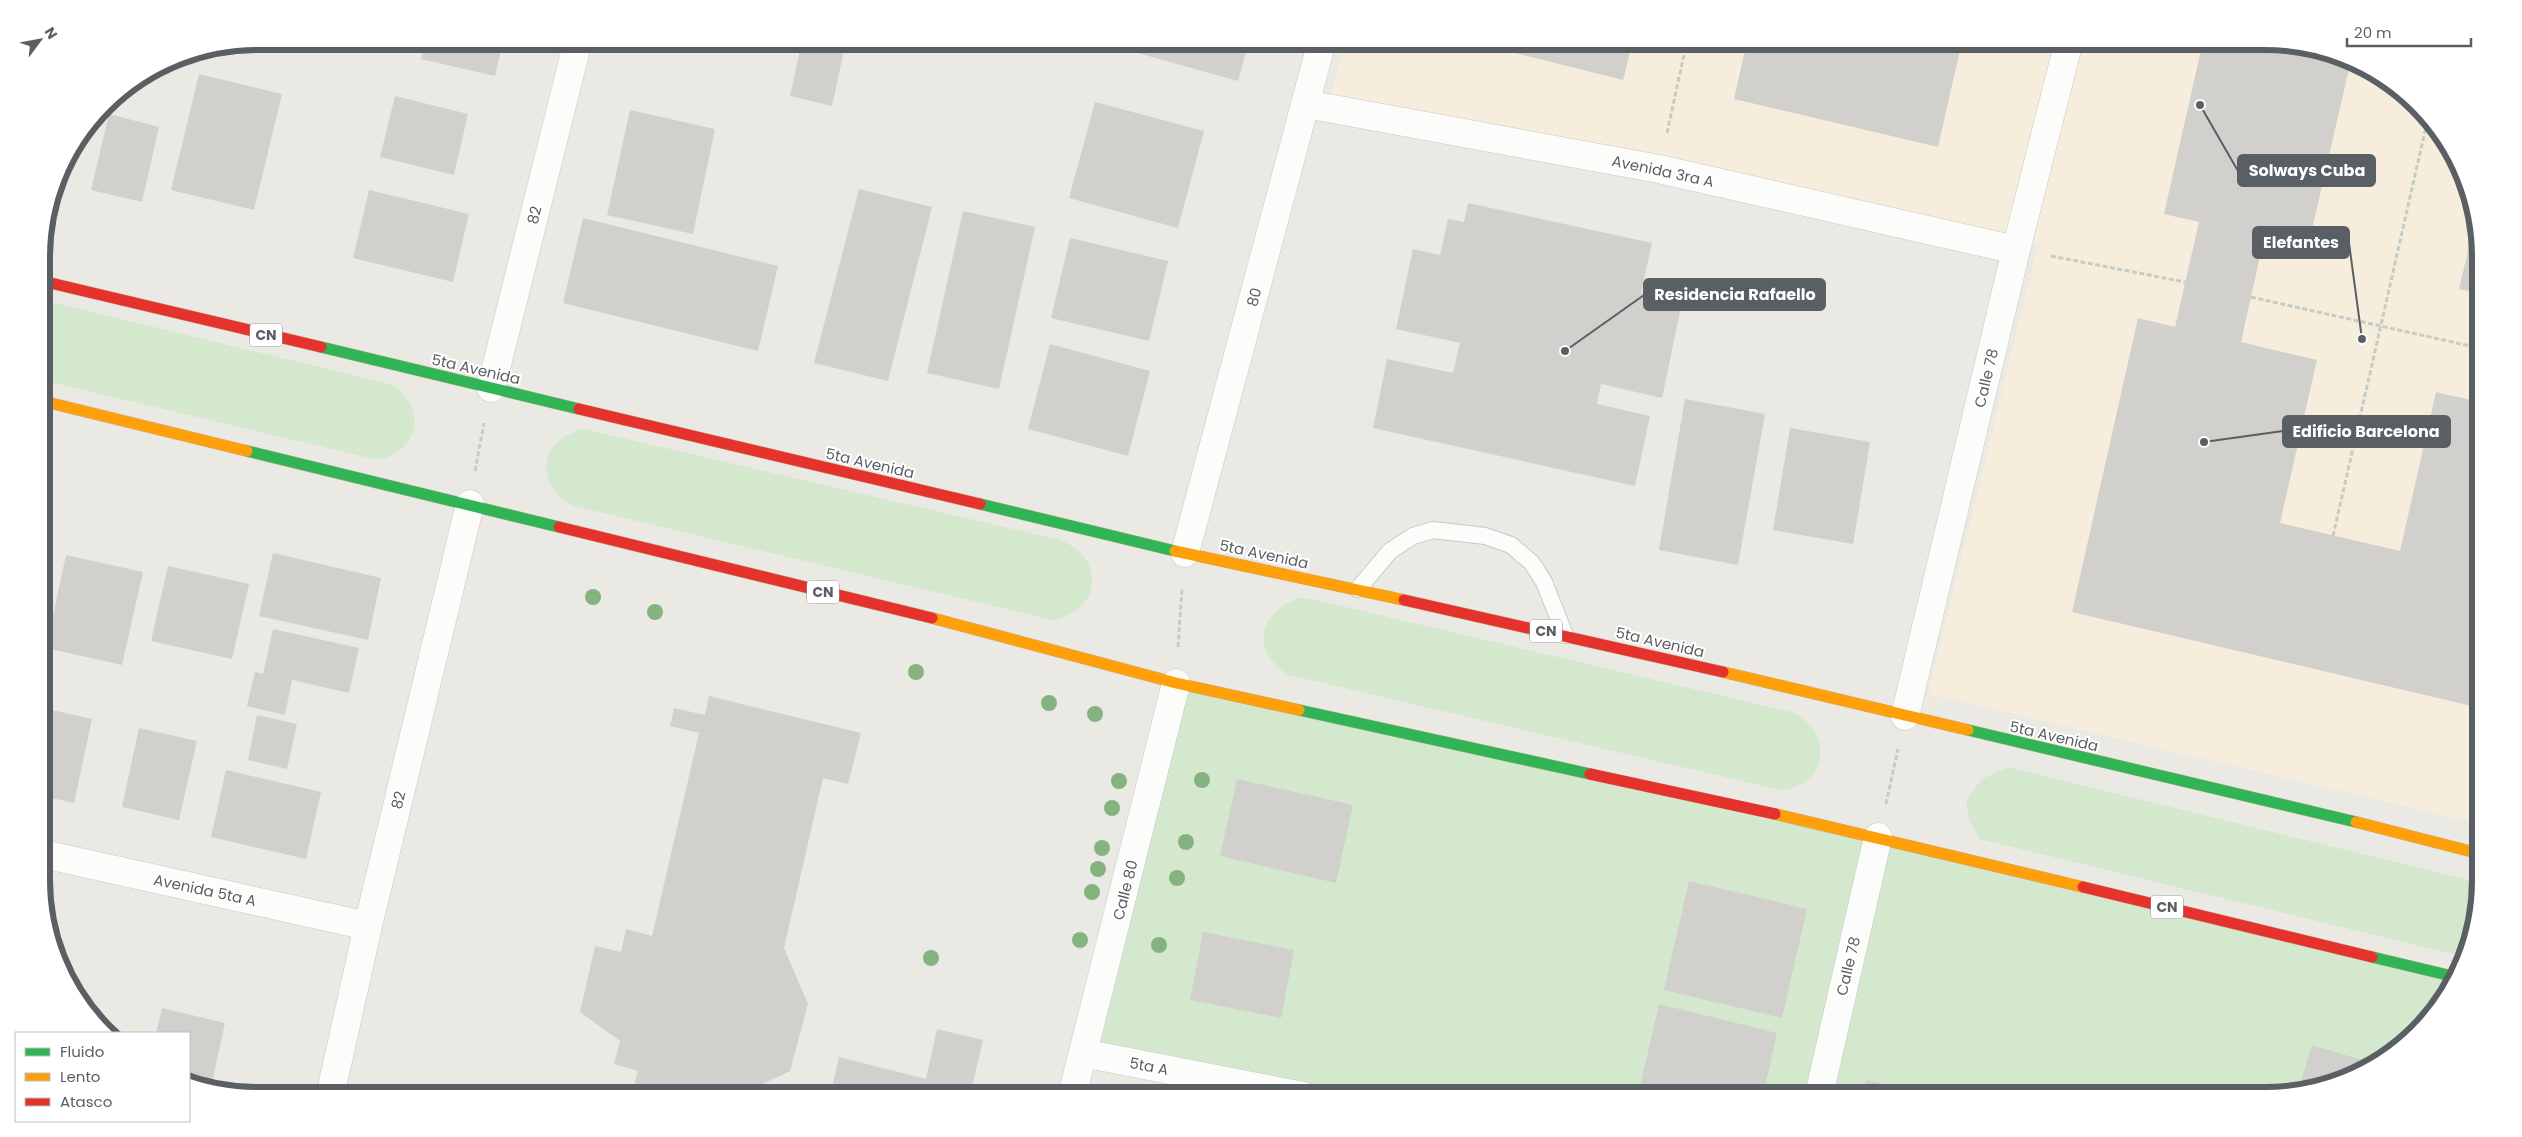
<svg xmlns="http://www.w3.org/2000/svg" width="2522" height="1137" font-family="Poppins,sans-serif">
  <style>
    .commercial { fill: #f6eddc }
    .green { fill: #d3e8cd }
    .building { fill: #d1d0cd }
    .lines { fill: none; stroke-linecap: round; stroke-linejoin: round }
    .lane-casing { stroke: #c7c8c7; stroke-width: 18 }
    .street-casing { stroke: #c7c8c7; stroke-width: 29 }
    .fast-casing { stroke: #c3af92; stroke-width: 12 }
    .slow-casing { stroke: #c3af92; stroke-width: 12 }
    .jam-casing { stroke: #c3af92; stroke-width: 12 }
    .path { stroke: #c5ccc8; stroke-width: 3; stroke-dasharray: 5 2.5; stroke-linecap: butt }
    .lane { stroke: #fcfcfb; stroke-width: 16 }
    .street { stroke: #fcfcfb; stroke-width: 28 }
    .fast { stroke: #30b455; stroke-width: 11 }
    .slow { stroke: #ff9f0a; stroke-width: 11 }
    .jam { stroke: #e5322d; stroke-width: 11 }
    .tree { fill: #85b380 }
    .labels { text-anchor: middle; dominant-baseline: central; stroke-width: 4; stroke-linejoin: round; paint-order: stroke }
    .shield { fill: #fff; stroke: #8c8f92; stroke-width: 1 }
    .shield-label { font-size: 14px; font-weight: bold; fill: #5a5f64 }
    .street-label { font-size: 15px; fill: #5a5f64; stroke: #fff }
    .rim { fill: none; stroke: #5a5f64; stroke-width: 6 }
    .leader { fill: none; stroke: #5a5f64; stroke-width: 2 }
    .callout-dot { fill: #5a5f64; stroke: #fff; stroke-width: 2 }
    .callout { fill: #5a5f64; stroke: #5a5f64; stroke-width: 2 }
    .callout-label { font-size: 16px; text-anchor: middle; font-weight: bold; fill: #fff }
  </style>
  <rect width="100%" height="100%" fill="#ebe9e4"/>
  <path class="commercial" d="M1345,41H2265L2348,58L2396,86L2436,126L2464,175L2479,229L2481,824L1928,694L2038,245L1330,100Z"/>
  <path class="green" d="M42,300L393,385C427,410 420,450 378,460L42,380Z
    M584,429L1060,540C1106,558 1102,610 1053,620L570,505C533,481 541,438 584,429Z
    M1300,598L1312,599L1791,712C1835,730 1829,786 1780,790L1289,675C1250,653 1258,610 1300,598Z
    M1176,683L2456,977L2436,1011L2385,1059L2334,1084L2278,1095L1303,1096L1083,1053Z
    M2008,767L2480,883L2465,957L1980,839L1969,821L1966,800L1982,779Z"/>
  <path class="building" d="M425,41H503L495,76L421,59Z
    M802,41H846L832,106L790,96Z
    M1130,41H1249L1238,81L1127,50Z
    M1467,41H1633L1623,80Z
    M1747,41H1962L1938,147L1734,99Z
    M2203,41H2265L2351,60L2308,247L2264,238L2241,342L2317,360L2280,523L2400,551L2436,392L2471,400L2479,363L2480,708L2072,612L2138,318L2175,327L2199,222L2164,214Z
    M199,74L282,94L254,210L171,190Z
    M395,96L468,114L454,175L380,157Z
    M1095,102L1204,131L1178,228L1069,198Z
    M630,110L715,129L693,234L607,215Z
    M109,114L159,127L142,202L91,190Z
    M69,155L65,169L62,168L64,162Z
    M859,189L932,207L888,381L814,363Z
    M369,190L469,214L453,282L353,258Z
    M1468,203L1652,243L1641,293L1682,302L1662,398L1601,384L1597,404L1650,416L1635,486L1373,428L1387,359L1453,373L1460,343L1396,329L1413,249L1440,255L1448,219L1464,222Z
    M963,211L1035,227L999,389L927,373Z
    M2476,217L2479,229V293L2459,289Z
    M583,218L778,266L758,351L563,303Z
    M1070,238L1168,261L1149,341L1051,318Z
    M1050,344L1150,371L1128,456L1028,429Z
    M1685,399L1765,414L1738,565L1659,550Z
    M1790,428L1870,442L1853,544L1773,530Z
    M273,553L381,578L368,640L259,616Z
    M66,555L143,572L122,665L46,648Z
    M168,566L249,584L232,659L151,641Z
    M273,629L359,648L349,693L292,680L285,715L247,706L255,672L263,674Z
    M709,696L861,733L848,784L823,778L784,948L808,1004L790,1071L737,1096H631L638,1071L614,1064L620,1041L580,1012L595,946L621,952L626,929L652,936L699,733L670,726L674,708L705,715Z
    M43,708L92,719L74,803L43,796Z
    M257,715L297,724L287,769L248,760Z
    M139,728L197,741L179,820L122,807Z
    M226,770L321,792L306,859L211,837Z
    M1237,779L1353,805L1336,883L1220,856Z
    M1689,881L1807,909L1782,1018L1664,990Z
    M1203,932L1294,950L1281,1018L1190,1000Z
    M1659,1004L1777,1033L1763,1095H1638Z
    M162,1008L225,1023L211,1087L189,1082V1033H156Z
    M937,1029L983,1040L970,1096H830L839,1057L926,1079Z
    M2312,1045L2375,1064L2334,1084L2298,1091Z
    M1866,1080L1937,1095H1863Z"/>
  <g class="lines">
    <defs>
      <path id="lane" d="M1358,589L1390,551L1413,536L1433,530L1485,536L1511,545L1532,563L1544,582L1565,635"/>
      <path id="street" d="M1306,104L1659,169L2016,250
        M491,388L578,41
        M1185,553L1322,41
        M1905,716L2016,250L2069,41
        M43,854L368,926
        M1083,1053L1303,1096
        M1819,1095L1878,837
        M330,1096L368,926L470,504
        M1072,1096L1176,683"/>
      <path id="fast" d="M321,347L579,409
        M247,451L559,527
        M980,504L1175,551
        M1299,710L1590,774
        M1968,730L2356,822
        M2372,957L2456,977"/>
      <path id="slow" d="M42,401L247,451
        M1175,551L1404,600
        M932,618L1176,683L1299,710
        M1723,672L1968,730
        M1775,814L2083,887
        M2356,822L2481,854"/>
      <path id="jam" d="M42,281L321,347
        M579,409L980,504
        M559,527L932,618
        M1404,600L1723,672
        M1590,774L1775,814
        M2083,887L2372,957"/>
    </defs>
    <use href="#lane" class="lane-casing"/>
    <use href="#street" class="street-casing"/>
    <use href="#fast" class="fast-casing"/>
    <use href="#slow" class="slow-casing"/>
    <use href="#jam" class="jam-casing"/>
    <path class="path" d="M1667,133L1687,41
      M2051,256L2185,282
      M2251,297L2479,348
      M475,471L484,423
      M2333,536L2428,118
      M1178,647L1182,588
      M1886,804L1898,749"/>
    <use href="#lane" class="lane"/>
    <use href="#street" class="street"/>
    <use href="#fast" class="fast"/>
    <use href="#slow" class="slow"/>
    <use href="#jam" class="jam"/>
  </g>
  <g class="tree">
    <circle cx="593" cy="597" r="8"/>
    <circle cx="655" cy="612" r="8"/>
    <circle cx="916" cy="672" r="8"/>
    <circle cx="1049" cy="703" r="8"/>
    <circle cx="1095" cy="714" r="8"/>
    <circle cx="1202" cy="780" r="8"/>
    <circle cx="1119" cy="781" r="8"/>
    <circle cx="1112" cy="808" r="8"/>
    <circle cx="1186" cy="842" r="8"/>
    <circle cx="1102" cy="848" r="8"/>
    <circle cx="1098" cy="869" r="8"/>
    <circle cx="1177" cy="878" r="8"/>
    <circle cx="1092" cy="892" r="8"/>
    <circle cx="1080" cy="940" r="8"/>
    <circle cx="1159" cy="945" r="8"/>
    <circle cx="931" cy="958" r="8"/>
  </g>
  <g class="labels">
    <g class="shield">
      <rect x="250" y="323.5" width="32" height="23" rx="4"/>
      <rect x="807" y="580.5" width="32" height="23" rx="4"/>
      <rect x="1530" y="619.5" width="32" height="23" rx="4"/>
      <rect x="2151" y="895.5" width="32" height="23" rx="4"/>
    </g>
    <g class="shield-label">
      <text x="266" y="335">CN</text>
      <text x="823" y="592">CN</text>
      <text x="1546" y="631">CN</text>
      <text x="2167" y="907">CN</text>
    </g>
    <g class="street-label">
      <text transform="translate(1663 171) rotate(12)">Avenida 3ra A</text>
      <text transform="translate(534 215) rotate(-76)">82</text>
      <text transform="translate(1254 297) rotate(-75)">80</text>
      <text transform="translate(476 369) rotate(13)">5ta Avenida</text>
      <text transform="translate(1986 378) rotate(-77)">Calle 78</text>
      <text transform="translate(870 463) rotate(13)">5ta Avenida</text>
      <text transform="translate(1264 554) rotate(12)">5ta Avenida</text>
      <text transform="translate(1660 642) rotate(13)">5ta Avenida</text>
      <text transform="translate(2054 736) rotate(13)">5ta Avenida</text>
      <text transform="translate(398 800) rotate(-76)">82</text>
      <text transform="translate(205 890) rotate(12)">Avenida 5ta A</text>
      <text transform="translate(1125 890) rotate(-76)">Calle 80</text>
      <text transform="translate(1848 966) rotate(-77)">Calle 78</text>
      <text transform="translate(1149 1066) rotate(11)">5ta A</text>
    </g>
  </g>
  <path d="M0 0H2522V1137H0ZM257 50H2265A207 207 0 0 1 2472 257V880A207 207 0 0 1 2265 1087H257A207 207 0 0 1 50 880V257A207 207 0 0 1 257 50Z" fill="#fff" fill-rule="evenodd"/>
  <path class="rim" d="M257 50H2265A207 207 0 0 1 2472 257V880A207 207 0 0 1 2265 1087H257A207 207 0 0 1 50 880V257A207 207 0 0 1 257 50Z"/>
  <path class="leader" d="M2200 105L2238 171M2362 339L2349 243M1565 351L1644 295M2204 442L2283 431"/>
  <g class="callout-dot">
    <circle cx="2200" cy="105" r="5"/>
    <circle cx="2362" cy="339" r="5"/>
    <circle cx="1565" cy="351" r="5"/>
    <circle cx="2204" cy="442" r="5"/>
  </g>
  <g class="callout">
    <rect x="2238" y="155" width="137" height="31" rx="5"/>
    <rect x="2253" y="227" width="96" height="31" rx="5"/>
    <rect x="1644" y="279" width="181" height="31" rx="5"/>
    <rect x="2283" y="416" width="167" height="31" rx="5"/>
  </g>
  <g class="callout-label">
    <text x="2307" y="176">Solways Cuba</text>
    <text x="2301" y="248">Elefantes</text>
    <text x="1735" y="300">Residencia Rafaello</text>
    <text x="2366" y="437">Edificio Barcelona</text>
  </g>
  <rect x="15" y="1032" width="175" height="90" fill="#ffffff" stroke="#bdbfc1"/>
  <rect x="25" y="1048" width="25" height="8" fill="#30b455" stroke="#bdbfc1"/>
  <text x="60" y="1057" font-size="15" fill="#5a5f64">Fluido</text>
  <rect x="25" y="1073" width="25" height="8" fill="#ff9f0a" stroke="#bdbfc1"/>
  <text x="60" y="1082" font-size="15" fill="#5a5f64">Lento</text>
  <rect x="25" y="1098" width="25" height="8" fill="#e5322d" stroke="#bdbfc1"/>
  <text x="60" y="1107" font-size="15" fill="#5a5f64">Atasco</text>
  <g transform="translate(40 40) rotate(58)" stroke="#ffffff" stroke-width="4" paint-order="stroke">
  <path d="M0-4L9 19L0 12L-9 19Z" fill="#5a5f64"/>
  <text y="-8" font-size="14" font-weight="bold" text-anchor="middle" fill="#5a5f64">N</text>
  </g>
  <path d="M2347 38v8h124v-8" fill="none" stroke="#5a5f64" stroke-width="2.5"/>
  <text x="2354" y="38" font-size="15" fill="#5a5f64" stroke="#ffffff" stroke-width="4" paint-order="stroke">20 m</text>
</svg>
